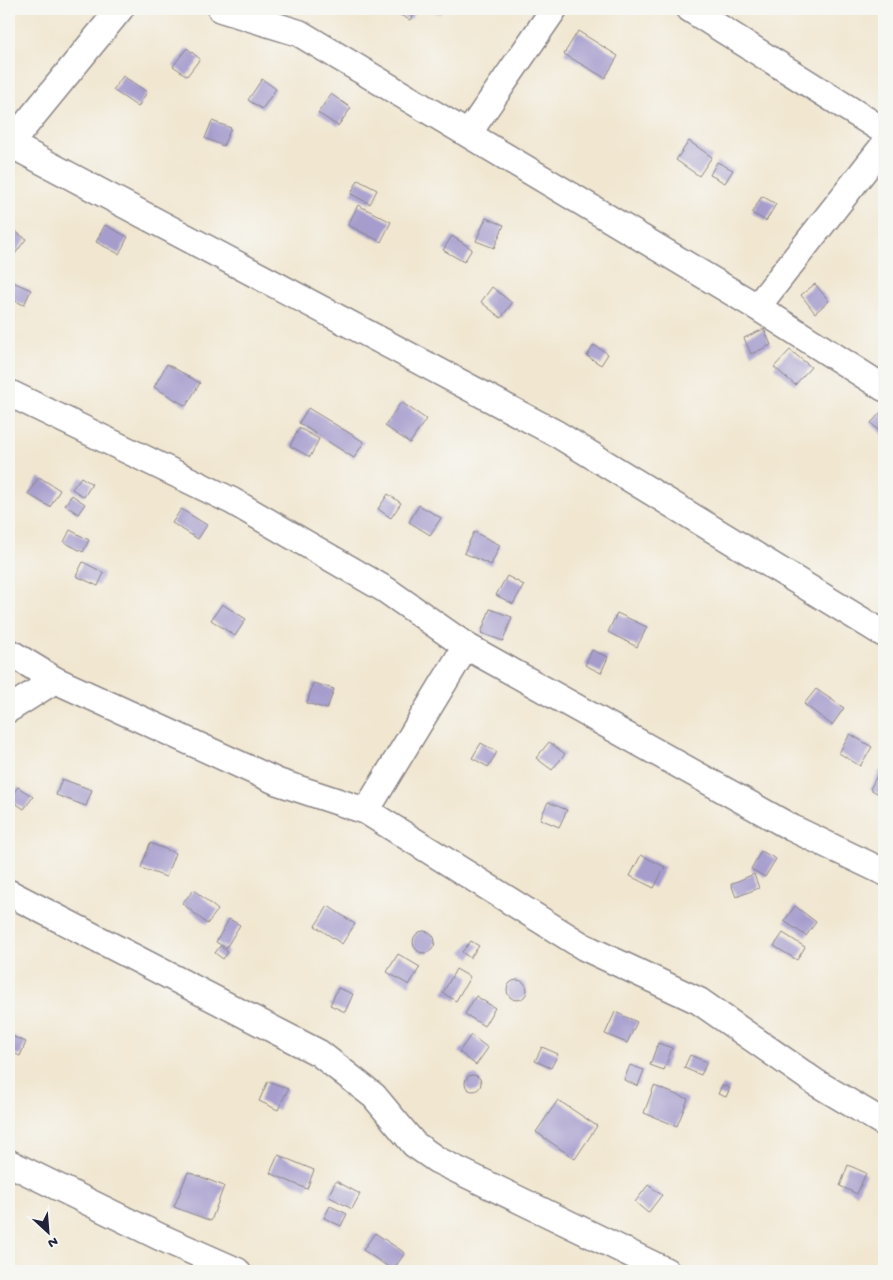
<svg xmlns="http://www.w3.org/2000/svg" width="893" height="1280" font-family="'Gochi Hand',sans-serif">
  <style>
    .building { fill: #a69dcd }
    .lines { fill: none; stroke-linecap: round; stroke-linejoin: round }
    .minor-casing { stroke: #8a8486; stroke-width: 29 }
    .minor { stroke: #fff; stroke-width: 26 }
  </style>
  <rect width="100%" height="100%" fill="#f6f6f2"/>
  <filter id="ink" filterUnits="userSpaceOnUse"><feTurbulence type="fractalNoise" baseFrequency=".02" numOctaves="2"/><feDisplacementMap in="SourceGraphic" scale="10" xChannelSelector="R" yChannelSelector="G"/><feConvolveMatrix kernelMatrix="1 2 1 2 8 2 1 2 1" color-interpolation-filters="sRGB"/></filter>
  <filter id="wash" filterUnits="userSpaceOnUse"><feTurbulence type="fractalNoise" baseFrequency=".0096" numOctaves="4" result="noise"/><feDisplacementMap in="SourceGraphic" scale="20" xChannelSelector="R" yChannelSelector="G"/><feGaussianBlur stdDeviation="1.12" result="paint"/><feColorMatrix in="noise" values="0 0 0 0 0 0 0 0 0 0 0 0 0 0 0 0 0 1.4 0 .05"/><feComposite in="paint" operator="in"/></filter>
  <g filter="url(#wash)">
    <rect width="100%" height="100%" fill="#f1e7d1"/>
    <g id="blocks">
      <path class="building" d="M388,9H417L410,20Z
        M430,9H443L440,14Z
        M578,31L618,56L605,78L564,54Z
        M187,48L200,59L187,76L173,66Z
        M123,76L147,92L138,107L113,90Z
        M262,79L276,89L262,109L248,100Z
        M331,94L351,108L338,126L318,113Z
        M212,121L231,128L223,146L205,138Z
        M689,141L712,157L699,176L676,160Z
        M717,162L733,170L725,183L710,175Z
        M358,180L377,190L370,204L351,194Z
        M762,196L776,204L766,221L752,213Z
        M358,205L391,222L381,242L348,225Z
        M486,218L504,225L494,248L476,241Z
        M105,225L128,237L119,254L96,242Z
        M9,227L26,239L15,254L9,249Z
        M452,236L472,249L464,262L443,250Z
        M13,282L31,290L24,305L9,298V291Z
        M815,284L829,301L815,313L801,295Z
        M492,287L512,303L501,318L481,302Z
        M9,310L14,313L9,324Z
        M764,329L771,345L751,354L744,338Z
        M594,345L608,354L601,365L587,356Z
        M790,350L811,367L795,385L774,367Z
        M167,364L200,383L186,406L154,387Z
        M401,402L426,419L410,443L385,426Z
        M308,408L364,442L354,458L299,423Z
        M882,411L884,413V436L871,423Z
        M299,428L319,439L310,457L290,446Z
        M39,477L60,490L50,507L28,494Z
        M81,477L92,484L84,497L72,489Z
        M388,494L401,503L391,518L378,509Z
        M72,495L85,504L78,514L65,505Z
        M419,505L441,518L430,535L409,522Z
        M181,509L207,525L198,539L172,523Z
        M70,530L89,540L83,552L64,542Z
        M474,532L500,545L491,565L464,553Z
        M83,562L104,573L98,586L76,576Z
        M507,576L524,585L513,604L496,595Z
        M222,604L246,619L235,636L211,620Z
        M490,609L512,617L503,641L481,633Z
        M617,613L647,627L637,647L608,632Z
        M592,650L608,657L601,673L585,665Z
        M313,683L334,689L327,709L307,703Z
        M816,689L844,708L832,725L804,704Z
        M850,734L872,747L860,766L839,753Z
        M549,742L565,754L552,770L536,758Z
        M481,743L497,752L488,767L472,758Z
        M880,770L884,773V797L870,789Z
        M62,779L92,790L86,806L56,795Z
        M18,787L33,797L24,809L9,799Z
        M548,802L567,810L559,827L540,819Z
        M150,843L175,853L166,877L141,868Z
        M761,851L776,859L765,877L751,869Z
        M641,855L665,867L654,888L630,876Z
        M754,874L759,888L736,897L731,884Z
        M194,890L218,910L207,924L182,903Z
        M328,906L355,924L342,944L315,926Z
        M795,906L816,922L806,936L784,921Z
        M229,919L240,925L226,948L216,942Z
        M413 942a11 11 0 1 1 22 0a11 11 0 1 1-22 0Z
        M783,933L805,947L797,960L774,946Z
        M471,941L479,946L470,958L462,952Z
        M220,946L228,952L223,959L215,953Z
        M398,954L420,967L409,985L387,972Z
        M456,969L470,977L456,1001L443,993Z
        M507 990a10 10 0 1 1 20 0a10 10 0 1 1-20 0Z
        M338,988L353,994L345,1012L330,1005Z
        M476,996L495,1008L484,1026L465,1014Z
        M615,1012L637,1022L627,1043L605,1034Z
        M9,1035L26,1042L20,1056L9,1051Z
        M471,1035L488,1048L476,1065L459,1052Z
        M658,1043L672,1048L664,1070L650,1065Z
        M542,1047L558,1054L551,1068L535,1061Z
        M690,1055L707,1062L701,1075L684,1068Z
        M630,1065L644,1070L638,1086L624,1080Z
        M465 1083a8 8 0 1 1 16 0a8 8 0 1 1-16 0Z
        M268,1081L288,1089L278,1110L259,1101Z
        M722,1085L730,1088L726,1097L718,1094Z
        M654,1086L688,1099L677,1126L644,1113Z
        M558,1100L597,1126L575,1159L536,1132Z
        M278,1155L314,1170L307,1189L270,1173Z
        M848,1165L866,1173L857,1194L840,1186Z
        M188,1172L224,1186L211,1221L174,1207Z
        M336,1181L360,1194L352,1209L328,1196Z
        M648,1185L662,1195L648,1213L635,1202Z
        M330,1206L347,1214L341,1226L324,1218Z
        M375,1233L405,1253L393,1270L363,1250Z
        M553,1266L561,1271H550Z"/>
    </g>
  </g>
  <g filter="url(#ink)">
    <use href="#blocks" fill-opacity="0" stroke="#8a8486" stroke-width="1"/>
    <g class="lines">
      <defs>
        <path id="minor" d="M221,9L299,33L757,307L884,388
          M690,9L884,131
          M468,134L554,9
          M10,144L557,434L884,634
          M9,145L120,9
          M757,307L884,145
          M9,393L232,501L386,590L466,646L792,828L884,872
          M9,652L55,680L278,782L366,811L584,947L699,1001L815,1082L884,1123
          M9,709L55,680
          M366,811L466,646
          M9,893L319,1053L374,1096L414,1144L437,1160L666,1271
          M9,1163L160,1237L237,1271"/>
      </defs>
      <use href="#minor" class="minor-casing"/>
      <use href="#minor" class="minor"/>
    </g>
  </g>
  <rect width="893" height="1280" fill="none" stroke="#f6f6f2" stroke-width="30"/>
  <g transform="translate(48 1232) rotate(154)" stroke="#f6f6f2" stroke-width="4" paint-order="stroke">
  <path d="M0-4L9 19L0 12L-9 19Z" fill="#22223b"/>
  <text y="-8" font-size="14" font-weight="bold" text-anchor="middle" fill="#22223b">N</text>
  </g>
</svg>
